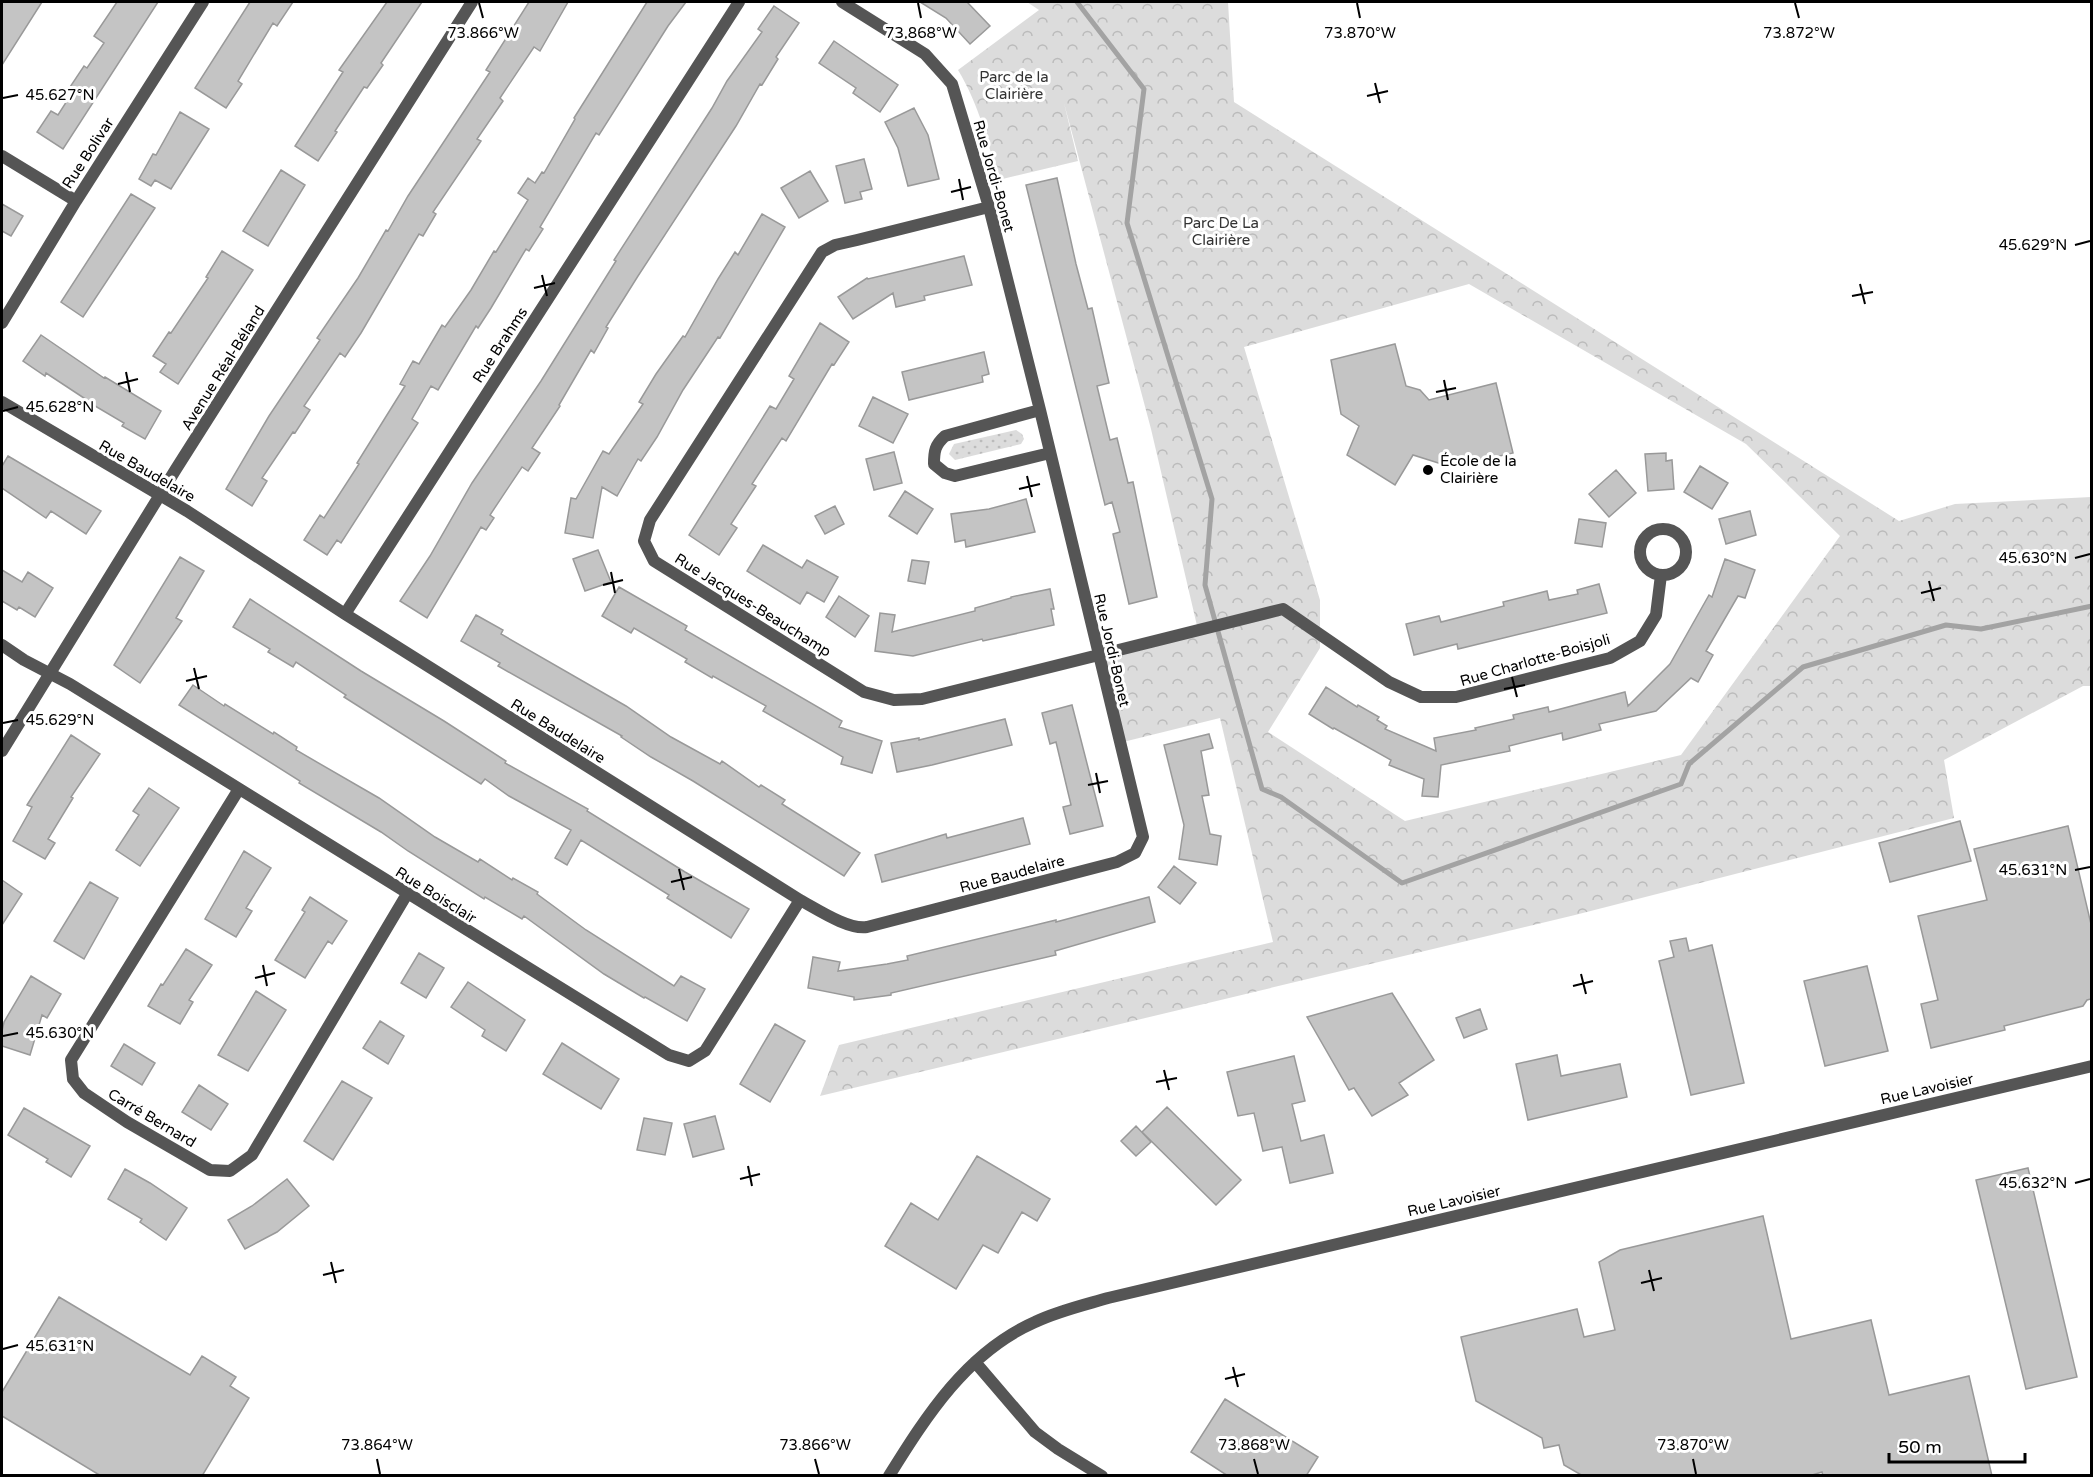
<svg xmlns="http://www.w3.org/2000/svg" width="2093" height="1477" font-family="'Varela Round',sans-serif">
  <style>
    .grass { fill: url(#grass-dots) }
    .forest { fill: url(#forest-crowns); fill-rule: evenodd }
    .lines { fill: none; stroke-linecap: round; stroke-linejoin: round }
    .stream { stroke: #a3a3a3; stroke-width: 5 }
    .building { fill: #c4c4c4; stroke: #999; stroke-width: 1.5 }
    .street { stroke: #555; stroke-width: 12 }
    .ticks { fill: none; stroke: #000; stroke-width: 2 }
    .poi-dot { fill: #000; stroke: #fff; stroke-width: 2 }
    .labels { text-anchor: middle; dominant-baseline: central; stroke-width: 6; stroke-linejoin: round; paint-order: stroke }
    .park-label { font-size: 15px; fill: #333; stroke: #fff }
    .street-label { font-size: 15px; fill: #000; stroke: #fff }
    .poi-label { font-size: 15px; fill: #000; stroke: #fff; text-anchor: start }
    .ticks-label { font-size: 15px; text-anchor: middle; fill: #000; stroke: #fff; stroke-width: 6; stroke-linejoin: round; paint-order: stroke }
  </style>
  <defs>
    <pattern id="grass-dots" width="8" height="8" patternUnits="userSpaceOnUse" patternTransform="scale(1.5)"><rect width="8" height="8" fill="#dcdcdc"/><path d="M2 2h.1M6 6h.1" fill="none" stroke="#bbb" stroke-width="1.8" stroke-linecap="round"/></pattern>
    <pattern id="forest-crowns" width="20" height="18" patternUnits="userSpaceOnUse" patternTransform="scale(1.5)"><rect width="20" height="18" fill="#dcdcdc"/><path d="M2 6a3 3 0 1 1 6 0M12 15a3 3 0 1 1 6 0" fill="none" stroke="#bbb"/></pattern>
  </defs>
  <rect width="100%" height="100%" fill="#fff"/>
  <path class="grass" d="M1016,430L1022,434L1024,439L1021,444L955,460L949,454L954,444Z"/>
  <path class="forest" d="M1027,2H1228L1234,102L1899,521L1955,504L2091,497V686H2083L1944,760L1954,818L1575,915L820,1096L839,1045L1273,942L1220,718L1119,743L1098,656L1198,630L1151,429L1064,103L1078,161L998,180C988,141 979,105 958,70L1039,10ZM1469,284L1746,444L1840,536L1681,755L1405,821L1268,732L1320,648V600L1244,347Z"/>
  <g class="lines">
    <path class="stream" d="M1077,2L1144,89L1127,223L1212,499L1205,585L1262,789L1281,797L1402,883L1681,784L1689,764L1803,667L1946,625L1981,629L2092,606"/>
  </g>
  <path class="building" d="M2,2H42L2,65Z
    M117,2H158L63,149L37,132L51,111L58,115L74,90L70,87L84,66L87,68L104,43L94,36Z
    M250,2H293L277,26L273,23L238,81L242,84L226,108L195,88Z
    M387,2H422L381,63L383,65L367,88L364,87L335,131L337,132L318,161L295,146L343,72L339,70Z
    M529,2H568L540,51L534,47L500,98L503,101L477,139L481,141L433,212L436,214L423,236L419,234L361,333L345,357L340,353L304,406L310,410L295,433L293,432L262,478L267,481L252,506L226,489L269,416L320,340L317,338L358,278L386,230L388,231L408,196L490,72L486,70Z
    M647,2H686L668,26L599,135L596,133L540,227L543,229L529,251L526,249L491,308L478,328L476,326L438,390L431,386L412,419L418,423L341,543L337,540L327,555L304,540L320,515L324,518L359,464L357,463L405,386L400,384L413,361L419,364L442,325L445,327L471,290L494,251L496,252L528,200L518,193L528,178L535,183L542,172L544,173L575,119L574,118Z
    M920,2H967L990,26L970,44L946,18Z
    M774,6L799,23L776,57L778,59L762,85L760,84L736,126L638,276L606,327L608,328L594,353L591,350L559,405L560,406L532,448L540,453L528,471L522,467L490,515L494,518L486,530L481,527L427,618L400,601L430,556L472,483L541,381L616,261L614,260L712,108L727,81L762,32L758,29Z
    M834,41L898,85L880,112L853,93L856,88L819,63Z
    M914,108L928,135L939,179L908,186L898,148L885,122Z
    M180,112L209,129L171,189L155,180L151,186L139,179L153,154L156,155Z
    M864,159L872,189L860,192L862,199L845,203L836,166Z
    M281,170L305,185L268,246L243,231Z
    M810,171L828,201L799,218L781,188Z
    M1057,178L1076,264L1088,309L1092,308L1109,383L1097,386L1110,440L1117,438L1128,483L1133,482L1157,597L1129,604L1113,534L1120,532L1112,502L1105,505L1026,185Z
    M131,194L155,208L83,317L61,302Z
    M2,204L23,216L11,236L2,231Z
    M762,214L785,227L720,338L718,337L683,390L657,437L641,461L638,459L617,496L602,487L593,538L565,533L571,498L576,499L603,451L609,454L643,404L639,402L656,374L683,336L685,337L718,279L735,252L738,255Z
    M222,251L253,270L178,384L160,372L166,364L153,356L169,332L171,333L208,278L206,277Z
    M964,256L972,285L924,296L925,300L896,307L893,293L853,319L838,297L867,278L868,279Z
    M820,323L849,342L834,365L832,364L786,441L782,438L752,484L756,486L731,524L737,528L719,555L689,535L770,406L776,409L794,379L789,376Z
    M41,335L104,378L105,377L161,411L145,439L122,426L124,423L90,403V402L46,373L45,376L23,361Z
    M1395,344L1406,386L1420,390L1429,400L1496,383L1513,453L1451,467L1413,455L1395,485L1347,455L1359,426L1341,414L1331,360Z
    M984,352L989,374L982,376L983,382L909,400L902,372Z
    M873,397L908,414L893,443L859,426Z
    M894,452L902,483L874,490L866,459Z
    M1666,453V461L1672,460L1674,489L1648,491L1645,454Z
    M8,456L101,511L86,534L51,511L46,518L2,488V466Z
    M1700,466L1728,483L1712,509L1684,492Z
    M1616,470L1636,493L1609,517L1589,494Z
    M905,491L933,509L917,534L889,516Z
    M1026,499L1035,532L966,547L965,540L955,542L951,514L989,509Z
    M835,506L844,524L825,534L815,516Z
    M1750,511L1756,535L1726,544L1719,519Z
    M1579,519L1606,523L1602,547L1575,543Z
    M763,545L802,568L807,560L838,577L824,602L807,592L800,604L747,571Z
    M598,550L611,582L585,591L573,559Z
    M180,557L204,571L176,618L182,621L140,683L114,665Z
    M1725,559L1755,570L1745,598L1738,596L1706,651L1713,655L1698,682L1691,678L1656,711L1599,724L1601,730L1563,740L1562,733L1509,746L1510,751L1441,765L1438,797L1422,796L1424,779L1389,765L1391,760L1334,728L1333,729L1309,714L1326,687L1357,707L1358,705L1379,717L1377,720L1387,726L1385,729L1436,751L1434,738L1476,730L1475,728L1514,719L1513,715L1548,707L1549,712L1625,692L1628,706L1670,664L1709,595L1712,597Z
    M912,560L929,562L925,584L908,581Z
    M2,570L22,582L28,572L53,588L35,617L19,607L17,610L2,601Z
    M1599,584L1607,613L1458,649L1457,644L1414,655L1406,624L1439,616L1441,622L1504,606L1503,602L1547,591L1549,600L1578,594L1577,590Z
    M619,587L687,626L685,630L842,721L839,727L882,741L872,773L841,764L843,757L763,711L766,706L713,676L712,678L685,662L687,659L634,628L631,633L602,616Z
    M1050,589L1054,609H1051L1054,625L983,641L982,639L913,656L875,651L880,613L895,615L892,632L975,611V608L1011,598V597Z
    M839,596L869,616L855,637L826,617Z
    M250,599L361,671L444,721L506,761L505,763L588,809L587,811L685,872L749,909L731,938L667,898L669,895L581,840L567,865L555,858L571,830L509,796L485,779L481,784L344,697L346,695L296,662L293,667L268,652L270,649L233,627Z
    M476,615L503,630L501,634L626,706L671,737L720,764L722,761L759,787L761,785L785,800L782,804L860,853L844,876L693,781L651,757L621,737L622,736L498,666L500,663L461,641Z
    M193,685L224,706L225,704L273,734L274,732L297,747L296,750L379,798L435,837L478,862L480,859L512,880L513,878L538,892L537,894L586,930L674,986L681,976L705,989L687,1021L645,997L644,998L604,974L524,916L522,919L485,897L484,899L408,851L381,832L299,783L300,781L179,705Z
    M1072,705L1103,826L1070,834L1063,807L1071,805L1056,742L1050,744L1042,713Z
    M1005,719L1012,745L932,765L897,772L891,743L919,738V740Z
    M1209,734L1213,748L1201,751L1209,795L1202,796L1210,834L1221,836L1217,865L1179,859L1184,825L1164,745Z
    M71,735L100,754L71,797L73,798L48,839L55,843L45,859L13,841L32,807L27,805Z
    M149,788L179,808L140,866L116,850L139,815L133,811Z
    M1023,818L1030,844L882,882L875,855L946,834L947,838Z
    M1960,821L1971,861L1890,882L1879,843Z
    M2068,826L2091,924V999L2087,1000L2083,1006L2004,1026L2005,1030L1931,1048L1921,1004L1938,1000L1918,916L1987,900L1974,849Z
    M244,851L271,868L246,908L252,911L236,937L205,919Z
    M1174,866L1196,883L1180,904L1158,887Z
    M2,880L22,894L2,925Z
    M90,882L118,898L84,959L54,941Z
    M310,897L347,921L332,944L328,941L305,978L275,960L305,912L302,910Z
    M1149,897L1155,922L1055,951L1056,955L891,993V995L854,1000V997L808,988L813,957L840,962L838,971L887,964L908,960L907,956L1056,920V922Z
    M1686,938L1689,951L1712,945L1744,1083L1691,1095L1659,961L1674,957L1670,941Z
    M186,949L212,965L189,1000L193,1002L180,1024L148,1006L161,984L163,985Z
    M419,953L444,968L426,998L401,983Z
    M1867,966L1888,1051L1825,1066L1804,981Z
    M31,976L61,994L47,1018L42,1015L30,1055L2,1046V1031L4,1022Z
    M468,982L525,1020L506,1051L482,1036L485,1030L451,1007Z
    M256,991L286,1010L248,1071L218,1055Z
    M1392,993L1434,1060L1399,1083L1408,1095L1372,1116L1354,1088L1349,1090L1307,1017Z
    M1480,1009L1487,1029L1464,1038L1456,1018Z
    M380,1021L404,1036L388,1064L363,1048Z
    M775,1024L805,1041L770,1102L740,1084Z
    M562,1043L619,1079L601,1109L543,1074Z
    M124,1044L155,1063L142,1085L111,1066Z
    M1557,1055L1561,1076L1620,1064L1627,1097L1528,1120L1516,1064Z
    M1294,1056L1305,1101L1292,1104L1301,1141L1324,1135L1333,1173L1290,1183L1282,1147L1263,1151L1254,1113L1238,1116L1227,1072Z
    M342,1081L372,1098L333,1160L304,1141Z
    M199,1085L228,1104L211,1130L182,1112Z
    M1167,1107L1241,1180L1216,1205L1142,1132Z
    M24,1108L90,1146L71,1177L46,1162L48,1159L8,1135Z
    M715,1116L724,1149L693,1157L684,1124Z
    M644,1118L672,1123L665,1155L637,1150Z
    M1136,1126L1151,1142L1136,1156L1121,1141Z
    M977,1156L1050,1199L1037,1221L1022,1212L998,1253L983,1245L956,1289L885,1246L911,1203L938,1220Z
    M2028,1168L2077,1377L2026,1389L1976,1180Z
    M125,1169L150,1183L187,1208L166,1240L140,1222L142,1219L108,1199Z
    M287,1179L309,1206L277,1232L245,1249L228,1220L252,1206Z
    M1763,1216L1791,1339L1871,1320L1889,1395L1969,1376L1992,1476H1823L1822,1472L1809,1476H1583L1564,1465L1559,1445L1544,1448L1542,1438L1476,1401L1461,1337L1577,1309L1584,1337L1615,1330L1599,1262L1620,1250Z
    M59,1297L190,1375L202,1356L236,1377L230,1386L249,1398L202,1476H101L2,1416V1392Z
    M1225,1399L1318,1457L1306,1476H1228L1191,1452Z"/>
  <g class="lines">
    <path class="street" d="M2,156L76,201
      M989,207L857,240L835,245L822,252L650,520L644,541L654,561L864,692L894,700L922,699L1283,609L1389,682L1421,697H1456L1610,658L1640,641L1656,615L1661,575
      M2,323L76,201L203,2
      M2,402L187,511L345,614L800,900C817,909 848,930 867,927L1117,862L1135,853L1143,837L1040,410L989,207L952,84L925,54L842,2
      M1040,410L945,436C935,445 934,451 934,464L945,473L955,476L1050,453
      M1640 552a23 23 0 1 1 46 0a23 23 0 1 1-46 0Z
      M345,614L739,2
      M2,645L24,660L70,684L669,1055L689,1061L705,1051L800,900
      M2,751L176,469L472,2
      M239,789L71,1060L73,1079L84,1093L127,1122L210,1170L230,1171L252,1155L407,894
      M975,1362L1035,1432L1058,1449L1102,1476
      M889,1476C927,1415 967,1352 1035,1322C1058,1311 1084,1305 1108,1298L2092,1066"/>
  </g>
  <path class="ticks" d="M479,3L483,18M918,3L921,18M1357,3L1360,18M1795,3L1799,18M1375,83L1380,103M1367,96L1388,91M3,98L18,95M959,179L963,200M951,192L971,187M2075,245L2090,241M542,275L547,296M1860,284L1865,304M534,288L555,283M1852,296L1873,292M126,372L130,392M1444,380L1448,400M118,384L138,379M1436,392L1456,388M3,411L18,407M1027,476L1032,497M1019,489L1040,484M2075,558L2090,554M611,572L615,593M1929,581L1934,601M603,585L623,580M1921,593L1941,588M194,668L199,689M1512,677L1517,697M186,681L207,676M1504,689L1525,685M3,723L18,720M1096,773L1100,793M1088,785L1108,781M679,869L684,890M2075,870L2090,867M671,882L692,877M263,965L267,986M1581,974L1586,994M255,978L275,973M1573,986L1593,981M3,1036L18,1033M1164,1070L1169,1090M1156,1082L1177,1078M748,1166L752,1186M740,1179L760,1174M2075,1183L2090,1179M331,1262L336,1283M1649,1270L1654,1291M323,1275L344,1270M1641,1283L1662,1278M3,1349L18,1345M1233,1367L1238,1387M1225,1379L1245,1374M377,1459L380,1474M815,1459L819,1474M1254,1459L1258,1474M1693,1459L1696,1474"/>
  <circle class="poi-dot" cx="1428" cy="470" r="6"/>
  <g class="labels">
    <g class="park-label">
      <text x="1014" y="77">Parc de la<tspan x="1014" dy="17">Clairière</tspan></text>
      <text x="1221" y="223">Parc De La<tspan x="1221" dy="17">Clairière</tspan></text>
    </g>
    <g class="street-label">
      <text transform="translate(88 153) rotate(-57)">Rue Bolivar</text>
      <text transform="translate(994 176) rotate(74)">Rue Jordi-Bonet</text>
      <text transform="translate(500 345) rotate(-57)">Rue Brahms</text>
      <text transform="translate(223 368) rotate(-58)">Avenue Réal-Béland</text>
      <text transform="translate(147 471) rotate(30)">Rue Baudelaire</text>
      <text transform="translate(753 605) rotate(32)">Rue Jacques-Beauchamp</text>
      <text transform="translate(1112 650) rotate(77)">Rue Jordi-Bonet</text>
      <text transform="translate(1535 660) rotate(-16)">Rue Charlotte-Boisjoli</text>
      <text transform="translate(558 731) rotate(32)">Rue Baudelaire</text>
      <text transform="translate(1012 874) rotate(-15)">Rue Baudelaire</text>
      <text transform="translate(436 895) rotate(32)">Rue Boisclair</text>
      <text transform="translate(1927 1089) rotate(-13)">Rue Lavoisier</text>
      <text transform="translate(152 1118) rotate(31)">Carré Bernard</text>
      <text transform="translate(1454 1201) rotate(-13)">Rue Lavoisier</text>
    </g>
    <g class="poi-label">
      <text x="1440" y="461">École de la<tspan x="1440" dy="17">Clairière</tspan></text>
    </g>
  </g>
  <g class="ticks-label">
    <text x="483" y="38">73.866°W</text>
    <text x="921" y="38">73.868°W</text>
    <text x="1360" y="38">73.870°W</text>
    <text x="1799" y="38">73.872°W</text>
    <text x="60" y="100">45.627°N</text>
    <text x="2033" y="250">45.629°N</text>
    <text x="60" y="412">45.628°N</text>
    <text x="2033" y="563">45.630°N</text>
    <text x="60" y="725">45.629°N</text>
    <text x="2033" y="875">45.631°N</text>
    <text x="60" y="1038">45.630°N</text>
    <text x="2033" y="1188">45.632°N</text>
    <text x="60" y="1351">45.631°N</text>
    <text x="377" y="1450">73.864°W</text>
    <text x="815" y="1450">73.866°W</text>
    <text x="1254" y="1450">73.868°W</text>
    <text x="1693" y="1450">73.870°W</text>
  </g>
  <rect width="2093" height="1477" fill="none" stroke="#000000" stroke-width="6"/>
  <path d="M1889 1453v9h136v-9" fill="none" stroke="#000000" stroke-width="3"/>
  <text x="1898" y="1453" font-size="18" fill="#000000" stroke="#ffffff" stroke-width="4.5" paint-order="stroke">50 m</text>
</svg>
